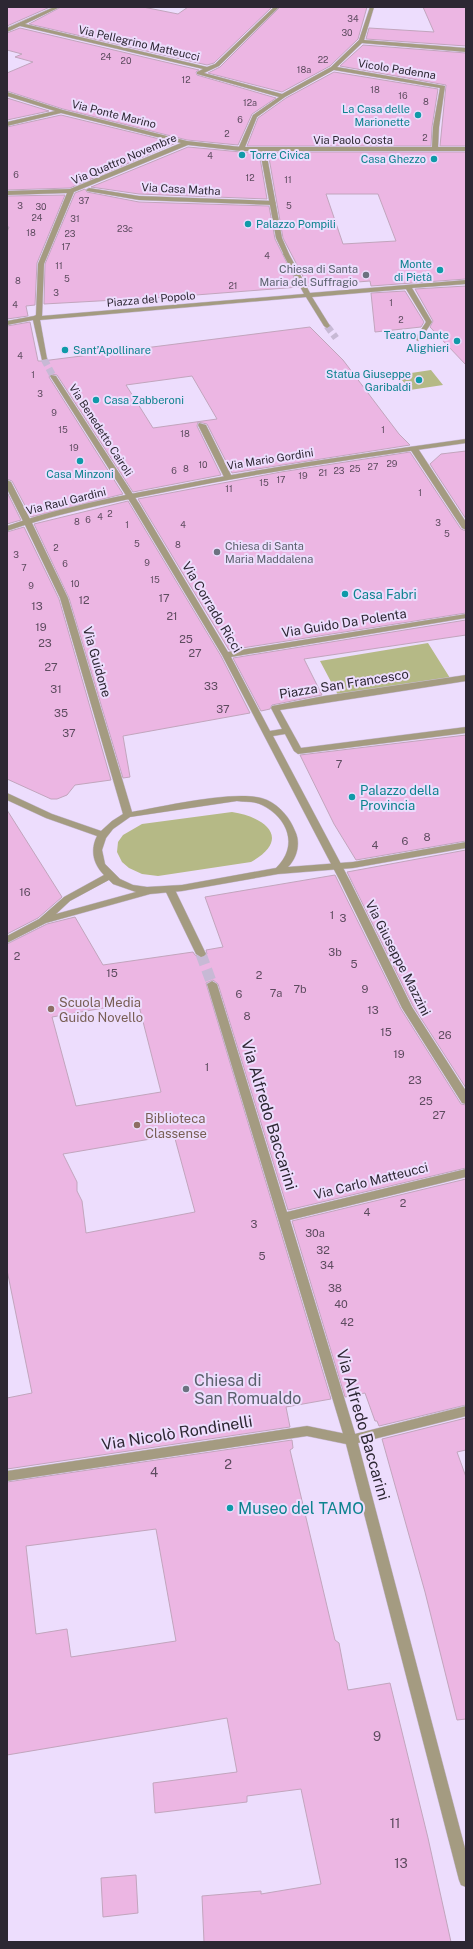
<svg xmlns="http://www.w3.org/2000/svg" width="473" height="1949" font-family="'Public Sans',sans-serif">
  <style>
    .green { fill: #b5b986 }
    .building { fill: #ecb6e3; stroke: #c2a5bd; fill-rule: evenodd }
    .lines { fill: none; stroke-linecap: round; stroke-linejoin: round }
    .pedestrian-tunnel-far1 { stroke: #c7b9d5; stroke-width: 7; stroke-dasharray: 7 3.5; stroke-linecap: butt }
    .pedestrian-tunnel { stroke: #c7b9d5; stroke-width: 11; stroke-dasharray: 11 5.5; stroke-linecap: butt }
    .pedestrian-casing { stroke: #cabcd9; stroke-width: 1 }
    .minor-casing { stroke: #cabcd9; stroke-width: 1 }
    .pedestrian { fill: #a49b81; fill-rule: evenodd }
    .minor { fill: #a49b81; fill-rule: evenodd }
    .culture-dot { fill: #0f9aa8; stroke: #edddfd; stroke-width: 1.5 }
    .worship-dot { fill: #6b7280; stroke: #edddfd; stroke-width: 1.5 }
    .education-dot { fill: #8d6e63; stroke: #edddfd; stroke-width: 1.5 }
    .labels { text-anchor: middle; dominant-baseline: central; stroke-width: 4; stroke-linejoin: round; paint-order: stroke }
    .far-number-label { font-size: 9px; fill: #5d4b5f }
    .far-street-label { font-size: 11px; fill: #2d2733; stroke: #edddfd }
    .far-culture-label { font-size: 11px; fill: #0d838f; stroke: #edddfd; text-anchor: end }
    .far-worship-label { font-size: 11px; fill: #5b616d; stroke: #edddfd; text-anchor: end }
    .number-label { font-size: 11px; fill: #5d4b5f }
    .culture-label { font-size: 13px; fill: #0d838f; stroke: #edddfd; text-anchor: start }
    .street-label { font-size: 13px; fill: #2d2733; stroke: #edddfd }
    .education-label { font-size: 13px; fill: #785e54; stroke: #edddfd; text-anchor: start }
    .near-number-label { font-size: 13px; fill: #5d4b5f }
    .near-street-label { font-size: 16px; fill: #2d2733; stroke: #edddfd }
    .near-worship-label { font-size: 16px; fill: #5b616d; stroke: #edddfd; text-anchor: start }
    .near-culture-label { font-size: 16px; fill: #0d838f; stroke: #edddfd; text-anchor: start }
  </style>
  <rect width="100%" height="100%" fill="#edddfd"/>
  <path class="green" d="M431,370L443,385L410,390L398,375Z
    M428,643L450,678L338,695L320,661Z
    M232,812C266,817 292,839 251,862L158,876L142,874L129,868L122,862L117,852L118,842L123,835L142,824Z"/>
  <path class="building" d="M7,7H50L7,26Z
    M61,7H143L178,14L188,7H272L214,63L207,65L29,24Z
    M280,7H367L358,39L330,66L282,92L208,73L220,67Z
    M423,7H466V46L366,39L369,28L434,32Z
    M20,28L199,70L196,72L197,75L276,98L252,114L238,145L187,140L63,109L7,91V73L33,62L15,57L22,54L7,50V33Z
    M363,45L466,53V146H440L446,85L340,66Z
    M334,72L438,89L432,127L431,146H247L258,118L286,98Z
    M7,98L49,111L7,120Z
    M61,115L176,143L70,188L7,190V127Z
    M188,147L241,152H259L267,199L139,194L91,187Z
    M268,152H466V279L371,286L370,281L308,286L283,238ZM326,194H378L396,241L343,244Z
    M85,189L87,192L139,202L269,206L275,239L299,287L170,297L44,304L45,264L75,193Z
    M65,195L37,263L35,305L26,306L28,316L7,319V232L9,227H7V196Z
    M466,286V365L430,327L433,321L415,289Z
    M405,291L424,322L421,327L375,332L371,293Z
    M30,322L38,361H42L310,327L343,360L399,434L410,445L232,473L207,424L198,422L197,426L221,475L133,492L57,375L51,374L49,377L123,494L31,517L12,481L7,479V326ZM192,376L217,419L153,428L126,385Z
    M466,451V519L430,464L441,454Z
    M410,452L461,529L466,531V613L229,650L138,499L281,472Z
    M7,492L21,520L7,524Z
    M128,501L221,656L250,713L123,736L130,777L123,778L69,598L34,524Z
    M24,527L59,599L111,780L75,785L67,795L57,799H51L7,779V532Z
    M466,620V635L304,659L322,695L272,705L270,709L261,711L233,658Z
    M466,735V841L356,860L334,824L300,755Z
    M7,810L62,897L38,918L7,934Z
    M466,850V1088L413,1006L347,872Z
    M335,875L401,1009L461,1104L466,1105V1168L288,1210L218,984L213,980L206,983L331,1399L286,1407L290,1427L7,1469V1398L32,1393L7,1270V944L47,924L75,917L103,965L193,952L195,955L201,958L207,954L206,950L223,947L205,897ZM138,1002L161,1092L76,1106L52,1017ZM174,1135L195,1212L86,1233L82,1201L77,1191V1182L63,1154Z
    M466,1179V1405L379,1426L377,1421H375L365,1393L345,1397L292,1221Z
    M466,1418V1450L457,1452L466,1477V1719L457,1720L425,1592L382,1439Z
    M292,1440L293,1448L290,1450L335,1640L339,1643L348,1690L390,1683L428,1838L451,1942H204L202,1896L261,1891V1894L321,1884L301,1789L247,1796V1802L155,1813L153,1783L237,1772L227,1718L7,1755V1482ZM156,1529L176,1641L71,1657L67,1629L36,1634L26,1546Z
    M136,1875L138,1913L103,1917L101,1878Z"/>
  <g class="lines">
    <path class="pedestrian-tunnel-far1" d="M327,326L336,338
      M44,359L53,376"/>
    <path class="pedestrian-tunnel" d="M201,954L212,984"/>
    <defs>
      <path id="pedestrian" d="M7,92L63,110L187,141L241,147L244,149L241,151L188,145L74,192L44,264L42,316L304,294L283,254L286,252L289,254L310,293L466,280V284L412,288L432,322L420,340L418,341L415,339L426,322L406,289L312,297L330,326L327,328L324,326L306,297L40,320L47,359L42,360L33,320L7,325V321L34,316L36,315L38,264L67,193L7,195V191L70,189L181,143L61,113L7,126V122L55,111L7,96Z
        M89,188L139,196L273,201L276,203L273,205L139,200L87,191L86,190Z
        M51,375L56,376L140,505L228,652L466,614V618L231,657L270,731L282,729L271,708L272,706L324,696L466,675V681L280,710L301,748L466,727V733L298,754L294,751L285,734L273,736L350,881L412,1007L466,1091V1104L462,1103L402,1008L340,881L222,655L132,505L50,376Z
        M199,423L206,425L232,477L231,479H228L224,477L198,425Z
        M411,447H417L466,522V530L462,528L410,449Z
        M7,480L11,482L31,521L30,523H27L23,521L7,489Z
        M170,887L175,890L206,954L204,956L201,957L196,954L165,890Z
        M212,981L217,984L287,1212L466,1169V1177L290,1220L357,1440L355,1444L351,1445L347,1444L345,1440L207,984Z"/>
      <path id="minor" d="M54,7H60L25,24L207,67L215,64L274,7H279L219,66L204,73L282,94L331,67L359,40L370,7H374L364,40L466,48V52L362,43L337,67L445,86L439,127L438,147H466V151H266L282,238L289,254L284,255L276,238L260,151H241L238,149L253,115L279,97L197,74V72L203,69L20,26L7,32V28ZM334,70L440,88L433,127L432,147H245L257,117L285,97Z
        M466,439V443C367,457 268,471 170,491C124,500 77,509 32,523L68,598L132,812C162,807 241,788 267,800C280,806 290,818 295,831C301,843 297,858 288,867L353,862L466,842V848L353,868L278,874L182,891L150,894L46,923L7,943V936L39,919L64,897L104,875C93,864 90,850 97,836L46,818L7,800V793L52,814L101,831L112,821L123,814L60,598L25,525L7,531V526C58,508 113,497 168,487C267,467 366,453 466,439ZM237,801C245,802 255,801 262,805C288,818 299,846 276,868L182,885L147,887L133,885L120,879L105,864L102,850L106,838L113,829L130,817ZM109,880L113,884L136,892L56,914L70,901Z
        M466,1406V1416L358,1443L466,1852V1887L461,1885L459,1880L346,1444L307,1436L7,1481V1471L307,1426L351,1435Z"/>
    </defs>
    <use href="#pedestrian" class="pedestrian-casing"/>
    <use href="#minor" class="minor-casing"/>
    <use href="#pedestrian" class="pedestrian"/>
    <use href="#minor" class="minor"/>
  </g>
  <g class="culture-dot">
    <circle cx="418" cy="115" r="4"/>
    <circle cx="242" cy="155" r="4"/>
    <circle cx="434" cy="159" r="4"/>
    <circle cx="248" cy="224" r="4"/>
    <circle cx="440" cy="270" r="4"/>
    <circle cx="457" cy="341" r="4"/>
    <circle cx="65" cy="350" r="4"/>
    <circle cx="419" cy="380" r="4"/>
    <circle cx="96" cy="400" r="4"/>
    <circle cx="80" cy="461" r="4"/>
    <circle cx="345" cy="594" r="4"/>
    <circle cx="352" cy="797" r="4"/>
    <circle cx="230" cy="1508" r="4"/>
  </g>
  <g class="worship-dot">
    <circle cx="366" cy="275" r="4"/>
    <circle cx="217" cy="552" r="4"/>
    <circle cx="186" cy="1389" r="4"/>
  </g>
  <g class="education-dot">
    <circle cx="51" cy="1009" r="4"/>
    <circle cx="137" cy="1125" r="4"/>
  </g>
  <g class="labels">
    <g class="far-number-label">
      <text x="353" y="18">34</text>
      <text x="347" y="32">30</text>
      <text x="106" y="56">24</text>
      <text x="323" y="59">22</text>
      <text x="126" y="60">20</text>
      <text x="304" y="69">18a</text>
      <text x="186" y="79">12</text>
      <text x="375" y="89">18</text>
      <text x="403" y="95">16</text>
      <text x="426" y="101">8</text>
      <text x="250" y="102">12a</text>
      <text x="240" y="119">6</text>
      <text x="227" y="133">2</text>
      <text x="425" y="137">2</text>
      <text x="210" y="155">4</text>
      <text x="16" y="174">6</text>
      <text x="250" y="177">12</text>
      <text x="288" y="179">11</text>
      <text x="84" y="200">37</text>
      <text x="20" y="205">3</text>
      <text x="289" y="205">5</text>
      <text x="41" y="206">30</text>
      <text x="37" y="217">24</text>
      <text x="75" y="218">31</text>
      <text x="125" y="228">23c</text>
      <text x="31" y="232">18</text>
      <text x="70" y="233">23</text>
      <text x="66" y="246">17</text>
      <text x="267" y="255">4</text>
      <text x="59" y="265">11</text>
      <text x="67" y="278">5</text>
      <text x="18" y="280">8</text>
      <text x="233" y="285">21</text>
      <text x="56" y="292">3</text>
      <text x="391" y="302">1</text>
      <text x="15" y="304">4</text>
      <text x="401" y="319">2</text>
      <text x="20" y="355">4</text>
      <text x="33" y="374">1</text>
      <text x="40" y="393">3</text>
      <text x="54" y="412">9</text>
      <text x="63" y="429">15</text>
      <text x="383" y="429">1</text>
      <text x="185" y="433">18</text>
      <text x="74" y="447">19</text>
      <text x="392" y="463">29</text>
      <text x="203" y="464">10</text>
      <text x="373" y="466">27</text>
      <text x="186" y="468">8</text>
      <text x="355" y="468">25</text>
      <text x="174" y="470">6</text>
      <text x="339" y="470">23</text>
      <text x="323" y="472">21</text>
      <text x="303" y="475">19</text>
      <text x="281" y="479">17</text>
      <text x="264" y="482">15</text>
      <text x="229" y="488">11</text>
      <text x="420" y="492">1</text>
      <text x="110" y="513">2</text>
      <text x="100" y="516">4</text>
      <text x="88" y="519">6</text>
      <text x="77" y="521">8</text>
      <text x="438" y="522">3</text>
      <text x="127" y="524">1</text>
      <text x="183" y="524">4</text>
      <text x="447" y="533">5</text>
      <text x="137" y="543">5</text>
      <text x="178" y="544">8</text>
      <text x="56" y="547">2</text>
      <text x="16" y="554">3</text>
      <text x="147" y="562">9</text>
      <text x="65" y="563">6</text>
      <text x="24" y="567">7</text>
      <text x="155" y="579">15</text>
      <text x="75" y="583">10</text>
      <text x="31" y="585">9</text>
    </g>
    <g class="far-street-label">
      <text transform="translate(139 43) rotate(13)">Via Pellegrino Matteucci</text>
      <text transform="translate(397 69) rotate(9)">Vicolo Padenna</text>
      <text transform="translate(114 114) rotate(14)">Via Ponte Marino</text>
      <text x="353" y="140">Via Paolo Costa</text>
      <text transform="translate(124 159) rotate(-23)">Via Quattro Novembre</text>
      <text transform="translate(181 189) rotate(3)">Via Casa Matha</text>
      <text transform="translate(151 299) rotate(-5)">Piazza del Popolo</text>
      <text transform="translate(101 430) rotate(57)">Via Benedetto Cairoli</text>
      <text transform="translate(270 459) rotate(-9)">Via Mario Gordini</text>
      <text transform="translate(66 501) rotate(-14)">Via Raul Gardini</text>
    </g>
    <g class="far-culture-label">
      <text x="410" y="109">La Casa delle<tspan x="410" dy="13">Marionette</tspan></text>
      <text x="250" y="155" text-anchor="start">Torre Civica</text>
      <text x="426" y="159">Casa Ghezzo</text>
      <text x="256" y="224" text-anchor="start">Palazzo Pompili</text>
      <text x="432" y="264">Monte<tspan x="432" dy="13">di Pietà</tspan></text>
      <text x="449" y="335">Teatro Dante<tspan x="449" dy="13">Alighieri</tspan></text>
      <text x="73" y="350" text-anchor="start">Sant’Apollinare</text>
      <text x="411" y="374">Statua Giuseppe<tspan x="411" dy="13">Garibaldi</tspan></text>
      <text x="104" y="400" text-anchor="start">Casa Zabberoni</text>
      <text x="80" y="474" text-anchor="middle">Casa Minzoni</text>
    </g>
    <g class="far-worship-label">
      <text x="358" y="269">Chiesa di Santa<tspan x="358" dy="13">Maria del Suffragio</tspan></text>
      <text x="225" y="546" text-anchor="start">Chiesa di Santa<tspan x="225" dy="13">Maria Maddalena</tspan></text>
    </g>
    <g class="number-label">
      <text x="164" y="598">17</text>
      <text x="84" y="600">12</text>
      <text x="37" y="606">13</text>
      <text x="172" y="616">21</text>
      <text x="41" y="627">19</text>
      <text x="186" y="639">25</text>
      <text x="45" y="643">23</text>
      <text x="195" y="653">27</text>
      <text x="51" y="667">27</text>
      <text x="211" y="686">33</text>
      <text x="56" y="689">31</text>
      <text x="223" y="709">37</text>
      <text x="61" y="713">35</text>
      <text x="69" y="733">37</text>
      <text x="339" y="764">7</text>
      <text x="427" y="837">8</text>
      <text x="405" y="841">6</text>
      <text x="375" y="845">4</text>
      <text x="25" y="892">16</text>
      <text x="332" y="915">1</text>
      <text x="343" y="918">3</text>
      <text x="335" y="952">3b</text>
      <text x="17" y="956">2</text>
      <text x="354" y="964">5</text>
      <text x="112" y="973">15</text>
      <text x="259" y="975">2</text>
      <text x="300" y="989">7b</text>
      <text x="365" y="989">9</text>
      <text x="276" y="993">7a</text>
      <text x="239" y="994">6</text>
      <text x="373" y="1010">13</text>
      <text x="247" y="1016">8</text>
      <text x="386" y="1032">15</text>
      <text x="445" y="1035">26</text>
      <text x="399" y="1054">19</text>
      <text x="207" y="1067">1</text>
      <text x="415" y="1080">23</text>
      <text x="426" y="1101">25</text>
      <text x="439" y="1115">27</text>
      <text x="403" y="1203">2</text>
      <text x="367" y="1212">4</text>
      <text x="254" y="1224">3</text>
      <text x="315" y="1233">30a</text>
      <text x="323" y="1250">32</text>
      <text x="262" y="1256">5</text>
      <text x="327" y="1265">34</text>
      <text x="335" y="1288">38</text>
      <text x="341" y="1304">40</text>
      <text x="347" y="1322">42</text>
    </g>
    <g class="culture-label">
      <text x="353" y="594">Casa Fabri</text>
      <text x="360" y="790">Palazzo della<tspan x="360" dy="15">Provincia</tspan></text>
    </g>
    <g class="street-label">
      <text transform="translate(212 607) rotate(59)">Via Corrado Ricci</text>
      <text transform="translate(344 623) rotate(-9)">Via Guido Da Polenta</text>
      <text transform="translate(97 662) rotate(74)">Via Guidone</text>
      <text transform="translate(344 684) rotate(-9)">Piazza San Francesco</text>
      <text transform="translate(398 958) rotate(63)">Via Giuseppe Mazzini</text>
      <text transform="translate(371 1181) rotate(-14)">Via Carlo Matteucci</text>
    </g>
    <g class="education-label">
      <text x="59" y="1002">Scuola Media<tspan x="59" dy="15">Guido Novello</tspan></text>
      <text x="145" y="1118">Biblioteca<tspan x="145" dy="15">Classense</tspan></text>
    </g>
    <g class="near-number-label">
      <text x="228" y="1464">2</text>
      <text x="154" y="1472">4</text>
      <text x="377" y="1736">9</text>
      <text x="395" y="1823">11</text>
      <text x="401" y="1863">13</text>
    </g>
    <g class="near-street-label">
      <text transform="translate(269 1115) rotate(73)">Via Alfredo Baccarini</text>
      <text transform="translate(363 1425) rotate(74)">Via Alfredo Baccarini</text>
      <text transform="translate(177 1433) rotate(-9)">Via Nicolò Rondinelli</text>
    </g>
    <g class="near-worship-label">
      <text x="194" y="1380">Chiesa di<tspan x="194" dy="18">San Romualdo</tspan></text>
    </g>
    <g class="near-culture-label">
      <text x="238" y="1508">Museo del TAMO</text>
    </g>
  </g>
  <rect width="473" height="1949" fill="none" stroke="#2d2733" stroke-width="16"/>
</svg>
